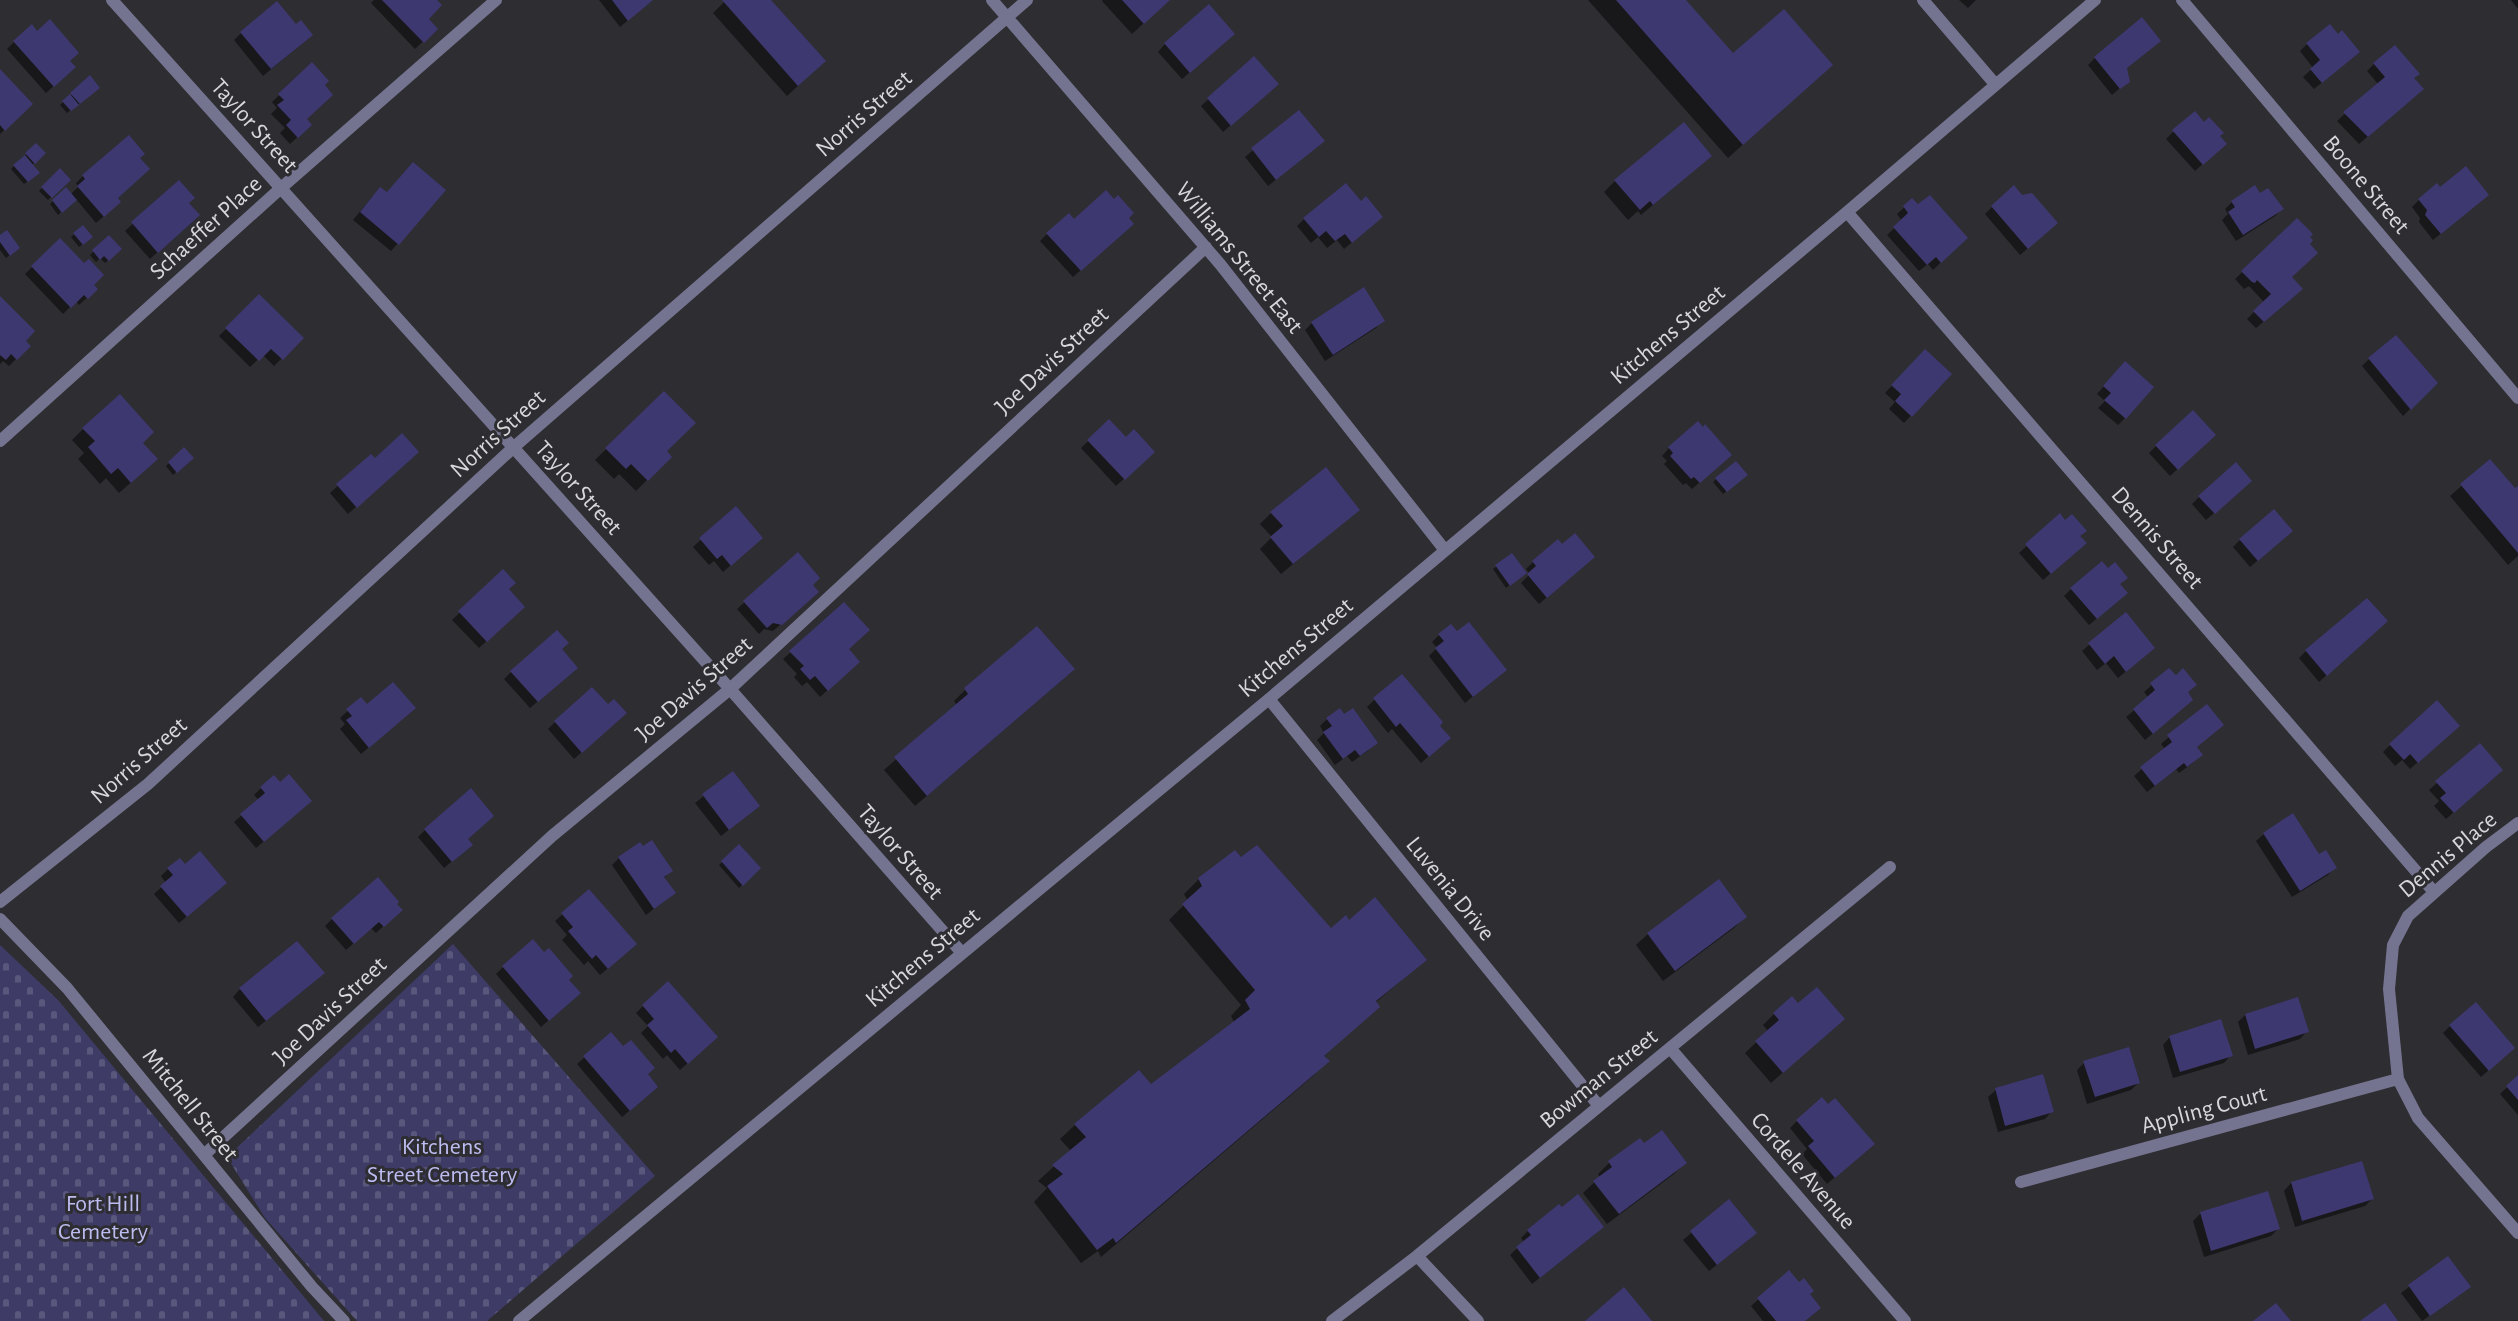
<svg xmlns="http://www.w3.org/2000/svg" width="2518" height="1321" font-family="'Alegreya Sans',sans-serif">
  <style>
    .cemetery { fill: url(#cemetery-stones) }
    .shadow { fill: #0007 }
    .building { fill: #3e3871 }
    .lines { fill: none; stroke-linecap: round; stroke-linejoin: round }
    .street { stroke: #757490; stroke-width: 12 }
    .labels { text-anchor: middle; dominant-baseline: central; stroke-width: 6; stroke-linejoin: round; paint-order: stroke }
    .street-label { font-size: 24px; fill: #d8d8db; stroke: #2d2d32 }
    .park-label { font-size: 24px; fill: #bdbcf1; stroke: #2d2d32 }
  </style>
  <defs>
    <pattern id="cemetery-stones" width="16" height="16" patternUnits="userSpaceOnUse" patternTransform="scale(1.5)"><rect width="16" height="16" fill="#3e3b66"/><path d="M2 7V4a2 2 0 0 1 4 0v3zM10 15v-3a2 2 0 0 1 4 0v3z" fill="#59577b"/></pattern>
  </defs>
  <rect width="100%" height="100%" fill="#2d2d32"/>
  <path class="cemetery" d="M453,944L655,1176L487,1321H357L265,1218L227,1157Z
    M0,945L58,1000L324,1321H0Z"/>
  <path class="shadow" d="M374,0H435L427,19L436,29L415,49L371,3Z
    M599,0H652L620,27Z
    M726,0H769L813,72L787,96L713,13Z
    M1103,0H1169L1132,34L1102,1Z
    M1588,0H1684L1733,55L1831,65L1728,158Z
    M1959,0H1976L1968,8Z
    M2511,0H2518V9Z
    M37,33L69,61L67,74L46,93L7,49L14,42Z
    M241,33L304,42L263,76L234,40Z
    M1226,41L1182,79L1158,52L1165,44Z
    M2307,44L2351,59L2314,89L2303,77L2313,68L2300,51Z
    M1254,58L1269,92L1223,132L1201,106Z
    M2095,58L2126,69L2128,81L2112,95L2088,65Z
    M2374,64L2412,79L2414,96L2359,144L2337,121L2378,84L2367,71Z
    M311,65L303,132L290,144L280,133L285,128L271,114L277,108L272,102Z
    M0,72L31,104L0,134Z
    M90,78L95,91L67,113L60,105Z
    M1299,112L1315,148L1268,186L1245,157Z
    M2173,132L2218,136L2217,151L2195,171L2166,139Z
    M36,145L44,153L32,165L35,176L24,184L11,169Z
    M139,158L112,209L96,223L76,199L58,215L50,204L66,190L70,195L78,187L76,183L83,176Z
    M1699,166L1641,215L1638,211L1628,220L1604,192L1615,181Z
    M60,170L69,180L48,200L39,191Z
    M178,182L188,203L191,222L150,259L125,231Z
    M2440,189L2487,195L2433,240L2419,222L2420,218L2412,207L2419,200Z
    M444,190L391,251L353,220L373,196Z
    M2260,195L2282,209L2275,216L2236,241L2222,220L2228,214L2225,209L2232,202Z
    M1912,200L1966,238L1933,270L1928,264L1919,271L1887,235L1902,221L1897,214Z
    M1992,207L2049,230L2020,255L1985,214Z
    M1127,219L1125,231L1073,277L1040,241L1047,234L1074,221Z
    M1304,219L1374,224L1344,249L1337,240L1327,248L1318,237L1311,243L1297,226Z
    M2297,220L2290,277L2294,296L2256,328L2247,319L2264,302L2249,286L2244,289L2235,279Z
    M83,227L88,240L79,247L71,237Z
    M0,237L15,251L6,258L0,250Z
    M109,237L120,249L105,263L100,258L96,262L90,255Z
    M60,240L92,285L89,296L79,305L76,301L63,314L25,274Z
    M259,296L302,338L274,366L263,355L250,367L219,336Z
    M0,298L24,341L29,346L9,366L3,361L0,364Z
    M1383,320L1376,328L1325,361L1305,330L1312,323Z
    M1925,351L1950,374L1904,423L1889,409L1895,402L1885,393Z
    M2369,359L2436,383L2403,416L2362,366Z
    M2118,370L2125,418L2118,425L2098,408L2105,401L2097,394Z
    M664,393L665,451L670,457L636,491L619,474L614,479L595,460Z
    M1109,421L1126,439L1153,452L1116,486L1081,448Z
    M83,429L142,443L145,470L119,493L106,478L100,484L78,459L84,453L72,440Z
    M2207,442L2170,476L2149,453L2156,446Z
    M1669,448L1723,462L1692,489L1686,483L1683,485L1664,464L1667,461L1662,456Z
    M184,449L192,458L173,475L166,466Z
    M371,456L374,460L410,459L348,514L330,493Z
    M2490,461L2515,490L2518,488V556L2508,565L2450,496Z
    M1743,478L1723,494L1713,482L1716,479Z
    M2243,488L2206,520L2192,504L2199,497Z
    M735,508L754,545L723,572L714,561L709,565L693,547Z
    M1358,510L1281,574L1260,549L1272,537L1260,524L1271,513Z
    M2060,516L2079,536L2077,550L2043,580L2019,553Z
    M2284,538L2250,567L2233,547L2240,540Z
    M798,554L812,585L810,599L773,631L764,629L759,634L737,609Z
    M1512,555L1522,576L1506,588L1493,569Z
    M1533,562L1586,564L1539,604L1521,583L1530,574L1526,569Z
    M2107,570L2119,584V600L2089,625L2064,596L2071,589Z
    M503,572L516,614L479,648L452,620Z
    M2125,614L2146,655L2118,678L2106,663L2097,670L2082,651Z
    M1037,628L1062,680L915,806L884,770L957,705L954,701L965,690Z
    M2378,628L2319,682L2299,658L2306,651Z
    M1439,635L1505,670L1465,703L1429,656L1437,648L1432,642Z
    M560,650L569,675L530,708L504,679L511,672Z
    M847,650L851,669L820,697L807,682L802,686L794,677L797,674L783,659L791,652Z
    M2169,670L2186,693L2184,707L2145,740L2126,717L2149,698L2144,692Z
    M361,699L367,706L407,715L361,754L340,729L345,724L340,718Z
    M1374,700L1438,726L1441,745L1421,763L1392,729L1388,733L1367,707Z
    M1327,719L1369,750L1352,762L1347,756L1335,765L1317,740L1324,733L1320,726Z
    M617,720L574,759L548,729L555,722Z
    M2451,733L2410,769L2402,760L2395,766L2383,752L2390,745Z
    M2169,737L2195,747L2194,762L2179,773L2176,769L2147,792L2134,776L2165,749L2161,744Z
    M733,773L758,806L721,836L695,803Z
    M2494,777L2446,819L2434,806L2439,801L2429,790L2437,783Z
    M261,788L303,808L256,848L234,822L259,800L254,795Z
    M425,830L466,839L463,852L444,868L418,837Z
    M2264,834L2318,856L2335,867L2328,875L2292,897L2256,841Z
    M739,846L759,868L739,888L719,865Z
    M619,858L671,871L664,878L674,893L646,915L612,865Z
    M185,866L218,890L179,923L154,894L166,883L161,876L168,869Z
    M1199,879L1331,930L1349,922L1425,960L1375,1003L1378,1007L1323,1057L1327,1061L1313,1076L1101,1257L1098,1251L1081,1263L1034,1202L1047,1188L1038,1181L1071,1151L1060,1139L1075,1125L1151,1086L1234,1022L1231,1016L1241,1005L1169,920L1188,901L1184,894Z
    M1718,881L1745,917L1734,928L1663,981L1636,945L1648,934Z
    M589,891L628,951L600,975L588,961L584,965L562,940L567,935L555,921Z
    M393,917L376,933L371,928L346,950L325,926L332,919Z
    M503,967L567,980L571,1001L541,1027L496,974Z
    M316,980L258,1027L233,997L240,989Z
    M643,1006L709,1044L680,1070L667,1055L663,1059L641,1033L648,1026L636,1013Z
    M1774,1014L1843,1019L1771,1083L1745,1053L1768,1031L1763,1025Z
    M2245,1015L2307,1031L2300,1039L2248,1055L2238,1022Z
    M2450,1026L2506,1055L2481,1077L2443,1033Z
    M611,1034L646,1075L649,1094L622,1117L577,1064Z
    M2170,1037L2231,1055L2224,1063L2173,1078L2163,1045Z
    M2084,1063L2138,1083L2131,1090L2087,1104L2077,1070Z
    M2518,1077V1115L2500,1094Z
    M1996,1090L2052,1111L2045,1119L1998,1132L1988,1097Z
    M1797,1121L1865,1151L1827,1184L1802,1154L1807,1149L1790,1128Z
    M1639,1140L1644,1146L1685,1163L1674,1174L1607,1224L1583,1193L1600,1177L1598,1174L1609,1163Z
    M2361,1163L2372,1199L2365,1206L2295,1227L2284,1191L2291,1183Z
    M2267,1193L2278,1229L2271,1236L2204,1257L2193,1221L2200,1214Z
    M1729,1201L1748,1240L1709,1271L1683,1240Z
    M1528,1231L1595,1234L1532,1284L1510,1255L1524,1242L1521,1238Z
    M2448,1258L2469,1287L2422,1321L2401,1293Z
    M1789,1272L1808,1294L1804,1321H1763L1751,1306Z"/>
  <path class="building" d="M382,0H437L442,5L429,19L438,29L424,43Z
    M612,0H653L628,21Z
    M722,0H771L826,61L798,86Z
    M1122,0H1170L1144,24Z
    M1616,0H1686L1733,53L1784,9L1833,65L1743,145Z
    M277,1L296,24L301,20L313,35L271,69L240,32Z
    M1209,4L1235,34L1190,73L1164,43Z
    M2142,17L2161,41L2127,68L2130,82L2120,89L2094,57Z
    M50,19L79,53L70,61L76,67L54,87L13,41L32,24L37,31Z
    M2330,24L2338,34L2342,30L2360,52L2322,83L2310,69L2320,60L2306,43Z
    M2395,45L2420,74L2414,78L2424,89L2368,137L2343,112L2385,77L2373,63Z
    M1254,56L1279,84L1231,126L1207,98Z
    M312,62L329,81L325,85L333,95L307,119L312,125L298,138L286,125L291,120L277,105L284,100L278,94Z
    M0,69L33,104L5,131L0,125Z
    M90,75L100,88L80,104L70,93Z
    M70,94L79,105L71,111L62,101Z
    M1299,110L1325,141L1276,180L1251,148Z
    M2195,111L2204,122L2209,117L2224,133L2220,136L2227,144L2203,165L2172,130Z
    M1684,122L1712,156L1653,205L1650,201L1640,210L1614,180Z
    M129,135L145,154L140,158L150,169L118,198L121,202L104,217L77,186L85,179L82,175Z
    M36,143L46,153L35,164L25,153Z
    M25,155L40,173L28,182L13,165Z
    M413,162L446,190L399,245L360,212L380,187L387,192Z
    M2466,166L2489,195L2441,234L2425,215L2427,210L2418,199L2437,183L2440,187Z
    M60,168L71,180L52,198L41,187Z
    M179,180L195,198L189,203L200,215L158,253L131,222Z
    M1346,183L1361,201L1366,196L1383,217L1352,243L1345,234L1335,241L1326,231L1319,237L1303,218Z
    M2014,185L2022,195L2032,193L2058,223L2028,249L1991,206Z
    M2255,185L2260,193L2268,188L2284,209L2243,235L2228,212L2235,207L2231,201Z
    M66,187L77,200L62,213L52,200Z
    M1106,190L1114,199L1118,195L1134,213L1129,218L1134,224L1081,271L1046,233L1069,213L1074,219Z
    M1930,195L1968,238L1941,263L1936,257L1927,265L1893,227L1908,213L1903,206L1912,198L1918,204Z
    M2297,218L2313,234L2310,237L2313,240L2310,244L2318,253L2292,277L2303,289L2264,322L2253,311L2271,294L2257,280L2255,283L2252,282L2241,271Z
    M83,225L93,237L83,245L73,233Z
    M7,230L20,248L10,256L0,242V235Z
    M109,235L122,249L109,261L104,256L100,260L92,250Z
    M60,238L84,263L89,259L104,275L94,285L98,289L88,299L84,295L71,308L31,266Z
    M1364,287L1385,321L1333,355L1311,322Z
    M259,294L304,338L283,360L271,349L259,361L225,328Z
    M0,296L35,331L26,341L31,346L17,360L11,354L6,360L0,355Z
    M2396,335L2438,383L2411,410L2368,358Z
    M1925,349L1952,374L1912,417L1895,401L1901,394L1891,385Z
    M2125,361L2154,387L2126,419L2104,400L2111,393L2103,386Z
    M664,391L696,423L667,451L672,457L648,481L631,464L626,469L605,448Z
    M120,394L154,432L143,443L158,459L131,483L118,468L111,474L88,447L95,441L82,428Z
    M2193,410L2216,435L2178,470L2155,445Z
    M1109,419L1126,437L1134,429L1155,452L1125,480L1087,440Z
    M1698,421L1703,427L1705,424L1732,455L1700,483L1694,477L1691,479L1670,456L1673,453L1668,447Z
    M402,433L419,452L357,508L336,484L371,454L375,458Z
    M184,447L194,458L177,473L168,462Z
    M2490,459L2515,488L2518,486V553L2460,484Z
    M1736,461L1748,475L1727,492L1715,478Z
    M2236,462L2252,481L2215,514L2198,496Z
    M1326,467L1360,510L1293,564L1270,537L1283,526L1270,512Z
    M736,506L763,538L731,566L722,555L717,559L699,538Z
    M2274,509L2293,531L2258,561L2239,539Z
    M2060,513L2065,520L2072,514L2087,531L2080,536L2087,543L2051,574L2025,544Z
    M1575,533L1595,557L1547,598L1527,574L1536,566L1532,561L1558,539L1562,544Z
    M798,552L820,578L813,585L819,592L782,625L773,623L767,628L743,601Z
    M1512,553L1527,573L1510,586L1495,565Z
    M2102,561L2108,568L2115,562L2128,578L2120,584L2128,593L2097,619L2070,588Z
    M503,569L516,583L509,589L525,607L487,642L458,611Z
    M2367,598L2388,621L2327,676L2305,650Z
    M844,602L870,630L849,649L860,662L828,691L815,676L810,680L800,669L804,666L789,651Z
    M2126,612L2155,648L2126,672L2114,656L2105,664L2088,643Z
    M1469,622L1507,670L1473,697L1435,648L1444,641L1438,634L1451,624L1457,631Z
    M1037,626L1075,669L927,796L894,757L968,694L964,688Z
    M557,630L569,643L562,649L578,668L538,702L510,671Z
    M2169,668L2176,675L2183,668L2197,685L2188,692L2193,700L2153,734L2133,709L2155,690L2150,683Z
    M1402,674L1443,722L1440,726L1451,738L1429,757L1400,723L1396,727L1373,698Z
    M393,682L416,708L369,748L346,720L352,716L346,709L361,697L367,704Z
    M592,687L608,704L614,699L627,713L582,753L554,721Z
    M2437,700L2460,726L2418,763L2410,754L2404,760L2389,744Z
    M2207,704L2224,725L2197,747L2203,755L2187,767L2184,763L2155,786L2140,767L2172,742L2167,735Z
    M1340,708L1344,714L1353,708L1378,743L1360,756L1355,750L1343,759L1323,732L1332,726L1326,718Z
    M2480,743L2503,770L2454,813L2440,798L2446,793L2435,781Z
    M733,771L760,806L729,830L702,794Z
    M289,774L312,801L264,842L240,814L265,793L260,787L274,775L280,782Z
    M471,788L494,816L468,839L473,845L452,862L424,829Z
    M2293,813L2319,854L2326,850L2337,868L2300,891L2263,833Z
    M652,840L673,871L664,877L676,893L654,909L618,857L640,842L643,846Z
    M739,844L761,868L743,886L721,861Z
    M1257,845L1331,928L1346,915L1349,920L1375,897L1427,960L1376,1001L1380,1007L1324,1056L1330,1061L1116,1243L1113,1238L1097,1250L1047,1186L1063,1174L1052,1165L1086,1137L1074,1124L1139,1070L1151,1084L1250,1009L1245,1000L1255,990L1182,904L1202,886L1198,878L1235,850L1241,857Z
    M200,851L227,883L187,917L160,886L173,875L167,868L180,858L185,864Z
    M378,877L399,902L397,904L403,910L384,927L379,922L354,944L331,918Z
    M1719,879L1747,917L1675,971L1647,933Z
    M589,889L637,944L608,969L596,955L592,959L568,931L573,927L561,913Z
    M533,939L544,952L549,948L573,976L569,980L581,993L549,1021L502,966Z
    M297,941L325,973L266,1021L239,988Z
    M668,981L718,1037L688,1064L675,1049L671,1053L647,1025L654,1019L642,1005Z
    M1817,987L1845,1019L1783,1073L1755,1041L1779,1020L1773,1013L1792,996L1798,1003Z
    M2298,997L2309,1032L2255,1049L2245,1014Z
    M2476,1002L2515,1048L2489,1071L2449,1025Z
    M2221,1019L2233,1056L2180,1072L2169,1036Z
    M611,1032L623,1046L631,1040L655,1068L648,1074L658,1087L630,1111L583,1056Z
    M2129,1047L2140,1083L2095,1097L2083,1061Z
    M2043,1074L2054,1112L2005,1126L1995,1088Z
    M2518,1075V1100L2506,1086Z
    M1822,1097L1828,1104L1835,1098L1875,1144L1835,1178L1808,1146L1814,1141L1796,1120Z
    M1662,1130L1687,1163L1619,1214L1593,1181L1612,1167L1608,1161L1640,1138L1644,1143Z
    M2362,1161L2374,1199L2302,1221L2291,1182Z
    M2268,1191L2280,1229L2211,1251L2200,1212Z
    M1578,1194L1604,1227L1540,1278L1516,1247L1531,1235L1527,1230L1559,1204L1562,1207Z
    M1729,1199L1757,1233L1717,1265L1690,1231Z
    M2448,1256L2471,1287L2430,1316L2408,1285Z
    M1789,1270L1799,1282L1804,1278L1814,1291L1810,1294L1821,1308L1805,1321H1776L1757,1298Z
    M1624,1287L1652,1321H1585Z
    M2276,1303L2291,1321H2253Z
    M2385,1303L2398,1321H2360Z"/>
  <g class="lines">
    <path class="street" d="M112,0L730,689L962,953
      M992,0L1220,264L1444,549
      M1923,0L1995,84
      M2182,0L2518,398
      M1847,212L2434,892
      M0,441L281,188L496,0
      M1269,699L1599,1106
      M2518,823L2486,847L2408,916L2393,945L2389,989L2398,1079L2418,1118L2518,1233
      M0,902L148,784L514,447L1027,0
      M0,919L67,988L312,1287L344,1321
      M1670,1048L1905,1321
      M204,1155L552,836L730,689L1206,247
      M2021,1182L2398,1079
      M1417,1256L1478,1321
      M519,1321L1269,699L1847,212L2095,0
      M1332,1321L1417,1256L1890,867"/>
  </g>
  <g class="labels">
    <g class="street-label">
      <text transform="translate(864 114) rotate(-41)">Norris Street</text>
      <text transform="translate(254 126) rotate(48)">Taylor Street</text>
      <text transform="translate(2366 185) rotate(50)">Boone Street</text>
      <text transform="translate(206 228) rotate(-42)">Schaeffer Place</text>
      <text transform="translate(1239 258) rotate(51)">Williams Street East</text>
      <text transform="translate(1668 335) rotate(-40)">Kitchens Street</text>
      <text transform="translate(1052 361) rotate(-43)">Joe Davis Street</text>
      <text transform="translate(498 434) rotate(-42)">Norris Street</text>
      <text transform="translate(578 488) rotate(48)">Taylor Street</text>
      <text transform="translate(2157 538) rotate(49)">Dennis Street</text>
      <text transform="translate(1296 648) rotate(-40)">Kitchens Street</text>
      <text transform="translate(694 689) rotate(-41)">Joe Davis Street</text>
      <text transform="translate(139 761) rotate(-41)">Norris Street</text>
      <text transform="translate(900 852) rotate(49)">Taylor Street</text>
      <text transform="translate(2448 855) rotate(-40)">Dennis Place</text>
      <text transform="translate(1450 889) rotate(51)">Luvenia Drive</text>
      <text transform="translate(923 958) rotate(-40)">Kitchens Street</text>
      <text transform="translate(330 1011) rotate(-43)">Joe Davis Street</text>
      <text transform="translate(1599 1079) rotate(-39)">Bowman Street</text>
      <text transform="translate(190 1105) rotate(51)">Mitchell Street</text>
      <text transform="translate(2204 1110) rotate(-15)">Appling Court</text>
      <text transform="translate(1803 1171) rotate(49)">Cordele Avenue</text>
    </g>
    <g class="park-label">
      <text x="442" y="1147">Kitchens<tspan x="442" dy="28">Street Cemetery</tspan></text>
      <text x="103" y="1204">Fort Hill<tspan x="103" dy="28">Cemetery</tspan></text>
    </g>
  </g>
</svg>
